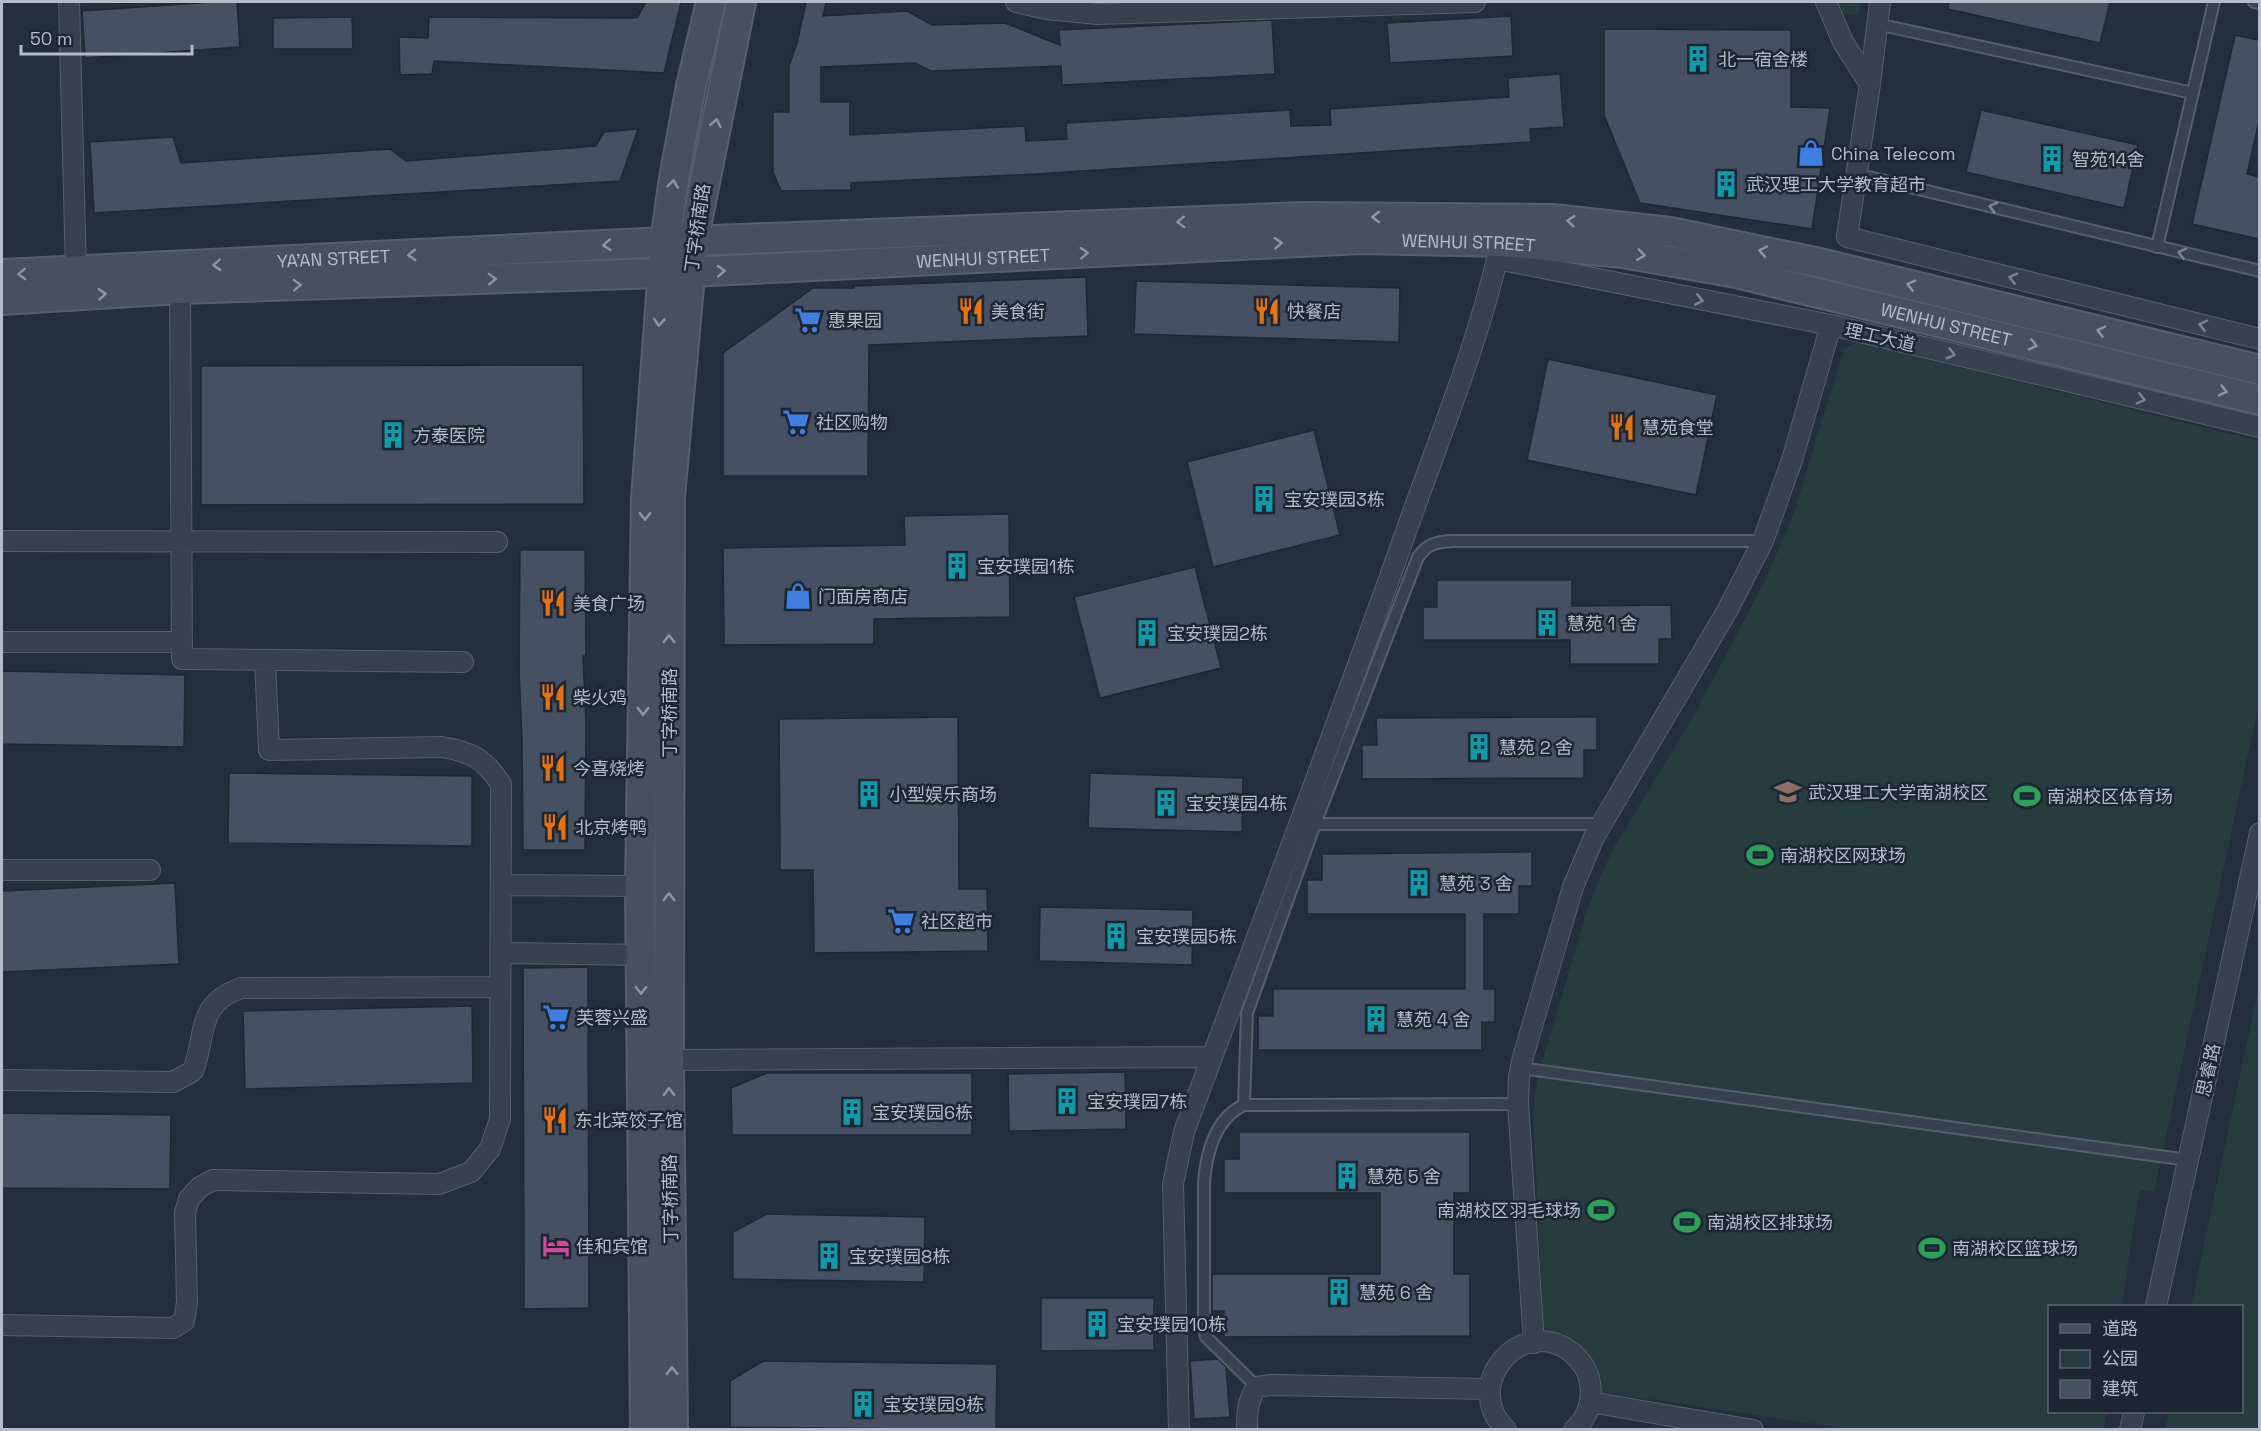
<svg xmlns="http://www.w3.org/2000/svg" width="2261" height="1431" font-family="'Space Grotesk','Noto Sans SC',sans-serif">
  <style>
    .green { fill: #263c3f }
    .building { fill: #455162; stroke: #1f2835; stroke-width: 1.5 }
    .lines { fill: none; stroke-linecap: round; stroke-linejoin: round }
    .lane-casing { stroke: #565f6c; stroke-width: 14 }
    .street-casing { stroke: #565f6c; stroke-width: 22 }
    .secondary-casing { stroke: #565f6c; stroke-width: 32 }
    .lane { stroke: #38414e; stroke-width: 10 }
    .street { stroke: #38414e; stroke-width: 20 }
    .secondary { stroke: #465061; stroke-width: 28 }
    .oneway { stroke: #8e96a5 }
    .oneway2 { stroke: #7c8592 }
    .labels { text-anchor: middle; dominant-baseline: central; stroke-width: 5; stroke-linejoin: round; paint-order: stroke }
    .poi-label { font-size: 18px; fill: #b4bcc9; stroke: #1d2633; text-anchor: start }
    .street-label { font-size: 18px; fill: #b4bcc9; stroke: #1d2633 }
  </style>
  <rect width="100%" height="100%" fill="#242f3e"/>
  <path class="green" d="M1835,2H1860L1858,15L1839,13Z
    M1857,342L2259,441V703L2154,1192L2139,1190L2122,1306H2050V1412H2107L2104,1429H1848L1601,1392C1594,1354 1578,1340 1543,1327L1533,1107L1538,1076L1587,911L1600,878L1613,849L1696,712L1766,579L1794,513L1844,349Z
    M2259,986V1429H2165L2169,1412H2242V1306H2191Z"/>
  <path class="building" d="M214,2H237L240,47L85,58L82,11Z
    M646,2H681L664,73L434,61L432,74L400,75L399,37L428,38L429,17L637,18Z
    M806,2H826L823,16L907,11L932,25L1005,23L1060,45L1059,30L1272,20L1275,74L1062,85L1061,66L931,71L915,63L821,67V102H850V135L1025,126L1026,141L1067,139L1066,123L1290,110L1291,126L1331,125L1330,109L1509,97L1508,78L1560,74L1564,127L1530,129L1531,142L1035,174L851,183V190L781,191L773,172V112H789V66L797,43Z
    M1949,2H2110L2100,43L1948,9Z
    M1511,16L1513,56L1390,63L1387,23Z
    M352,17L353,49H273V18Z
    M1604,29L1791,30V107L1830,108L1812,229L1640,203L1604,115Z
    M2235,35L2259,40V121L2247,174L2259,177V239L2192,224Z
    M1981,110L2138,145L2124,208L1966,172Z
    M638,129L620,181L94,213L90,142L173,137L181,163L390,149L406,161L596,146L604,132Z
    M1086,277L1088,336L869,345L868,476H723V353L813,288H854V286Z
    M1136,281L1400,288L1399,342L1134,334Z
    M1548,359L1717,395L1696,495L1527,460Z
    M583,365L584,504L201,505V366Z
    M1314,430L1340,535L1213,567L1187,462Z
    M1009,514L1010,617L874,619V644L724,645L723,548L905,545L904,516Z
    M520,550H585L586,656H583L586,725L585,850H523L522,740L519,669Z
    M1195,567L1221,668L1100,698L1074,597Z
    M1437,580H1572V606L1671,605L1672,639H1659V664H1570V640H1423V607H1437Z
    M2,671L185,675L184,747L2,744Z
    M958,717L959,889H987L988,951L814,953L813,870H780L779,719Z
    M1584,717H1597V750H1584V778L1362,779V745H1377L1376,718Z
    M229,773L472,776V846L228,843Z
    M1090,773L1243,778L1242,832L1088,828Z
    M1532,852V886H1519V914H1484V989H1495V1022H1482V1050H1258V1016H1273V989H1465V914H1307V880H1322V854Z
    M175,883L179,964L2,972V891Z
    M1040,907L1193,910L1192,965L1039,961Z
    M588,967L589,1308L524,1309L523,968Z
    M472,1006L473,1083L245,1089L243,1011Z
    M1125,1072L1126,1129L1009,1131L1008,1074Z
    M767,1073H972V1135H732L731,1088Z
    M2,1113L171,1115L170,1189L2,1188Z
    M1239,1132H1470V1193H1454V1274H1470V1336L1224,1337V1311H1212V1274H1380V1193H1224V1159H1239Z
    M767,1214L925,1217L924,1282L733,1279V1232Z
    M1041,1298H1154V1350L1041,1351Z
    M1218,1359L1226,1367L1230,1417L1194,1419L1190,1361Z
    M763,1361L997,1364L996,1430L730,1427V1381Z"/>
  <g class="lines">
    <defs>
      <path id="lane" d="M2254,2L2260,3
        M1877,24L2193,93
        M1856,174L2260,271
        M2157,247L2214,2
        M1315,824H1601
        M1520,1068L2188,1160
        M1244,1105L1247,1013L1315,824L1418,557C1429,542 1438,542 1454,541H1763
        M1257,1387L1206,1337L1204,1326V1183C1206,1154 1215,1118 1244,1105L1518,1104"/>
      <path id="street" d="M69,2L76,271
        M1016,2L1046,9L1098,14L1475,2
        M1826,2L1843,42L1870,84
        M1880,2L1870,84L1847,237L2260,339
        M1497,259L1831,325L2260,427
        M180,278L182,659L463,662
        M2,541L497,542
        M2,642H182
        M2,870H150
        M501,885L640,886
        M501,953L640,955
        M656,1060L1212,1057
        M2,1080L173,1082L193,1071C207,1033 196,1004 241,988L500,987
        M2156,1306L2260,833
        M2,1325L173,1328L184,1321L187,1302L185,1213L189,1199L200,1187L213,1180L439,1184L471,1172L490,1149L500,1119L501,784C484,758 471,752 442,747L269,750L265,660
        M1534,1343L1518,1104L1519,1077L1523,1057L1573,887L1594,837L1727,611L1763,541L1792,460L1831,325
        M1590,1402L1753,1430
        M1179,1430L1173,1184L1184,1132C1258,934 1333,738 1403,540C1437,443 1479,343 1501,242
        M1247,1430C1247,1413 1247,1401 1257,1387L1272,1385L1490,1389
        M1506,1430C1460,1384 1522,1314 1571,1352C1581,1360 1588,1371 1590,1383C1593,1401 1588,1417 1574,1430
        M2130,1430L2134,1412"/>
      <g id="secondary">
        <path id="s1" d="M2,274L665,242L1305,217L1553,219L1670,232L1820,263L2260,370"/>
        <path id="s2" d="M2,300L180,289L690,272L1362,239L1501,242L1623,253L1736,273L2260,400"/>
        <path d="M645,1430L640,886L646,498L665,242L674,178L691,86L711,2"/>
        <path d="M673,1430L669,1060L670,497L693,242L741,2"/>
      </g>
    </defs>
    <use href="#lane" class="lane-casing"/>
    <use href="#street" class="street-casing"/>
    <use href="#secondary" class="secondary-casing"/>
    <use href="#lane" class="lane"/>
    <use href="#street" class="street"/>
    <use href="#secondary" class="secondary"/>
  </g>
  <defs><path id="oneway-chevron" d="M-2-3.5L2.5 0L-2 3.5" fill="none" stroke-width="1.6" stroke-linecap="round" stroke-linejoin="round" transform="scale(1.5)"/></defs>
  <g class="oneway">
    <use href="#oneway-chevron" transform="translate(716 123) rotate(-79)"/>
    <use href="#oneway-chevron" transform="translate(673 184) rotate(-82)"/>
    <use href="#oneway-chevron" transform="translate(1376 217) rotate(-180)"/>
    <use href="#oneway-chevron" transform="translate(1571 221) rotate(-175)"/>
    <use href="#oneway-chevron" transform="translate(1181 222) rotate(178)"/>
    <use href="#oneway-chevron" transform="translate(1278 243) rotate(-3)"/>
    <use href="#oneway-chevron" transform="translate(607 245) rotate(177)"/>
    <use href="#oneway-chevron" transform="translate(1763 251) rotate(-168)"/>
    <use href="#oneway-chevron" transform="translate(1084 253) rotate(-3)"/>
    <use href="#oneway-chevron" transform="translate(412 255) rotate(177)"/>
    <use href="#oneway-chevron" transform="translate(1641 255) rotate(8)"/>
    <use href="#oneway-chevron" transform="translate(217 265) rotate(177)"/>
    <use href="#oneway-chevron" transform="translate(721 271) rotate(-3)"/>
    <use href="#oneway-chevron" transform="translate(22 274) rotate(178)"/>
    <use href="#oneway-chevron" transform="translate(492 279) rotate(-2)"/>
    <use href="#oneway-chevron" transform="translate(297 285) rotate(-2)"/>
    <use href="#oneway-chevron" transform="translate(1911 285) rotate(-166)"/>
    <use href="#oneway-chevron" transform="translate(102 294) rotate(-4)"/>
    <use href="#oneway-chevron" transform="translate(659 322) rotate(94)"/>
    <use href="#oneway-chevron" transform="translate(2101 331) rotate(-166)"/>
    <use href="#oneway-chevron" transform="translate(2033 345) rotate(14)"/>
    <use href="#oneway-chevron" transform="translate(2223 391) rotate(14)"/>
    <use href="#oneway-chevron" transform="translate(645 516) rotate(91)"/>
    <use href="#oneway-chevron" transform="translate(669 639) rotate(-90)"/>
    <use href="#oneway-chevron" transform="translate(643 711) rotate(91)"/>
    <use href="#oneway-chevron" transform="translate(669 897) rotate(-90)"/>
    <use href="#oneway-chevron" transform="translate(641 990) rotate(89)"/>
    <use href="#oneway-chevron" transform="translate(669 1092) rotate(-91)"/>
    <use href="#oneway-chevron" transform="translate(672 1371) rotate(-91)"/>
  </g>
  <g class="oneway2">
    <use href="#oneway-chevron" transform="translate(1993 207) rotate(-166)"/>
    <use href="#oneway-chevron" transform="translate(2182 253) rotate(-166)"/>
    <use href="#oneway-chevron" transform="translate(2013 278) rotate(-166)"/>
    <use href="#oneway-chevron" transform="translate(1699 300) rotate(11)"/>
    <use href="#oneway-chevron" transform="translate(2203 325) rotate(-166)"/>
    <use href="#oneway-chevron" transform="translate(1951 354) rotate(13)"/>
    <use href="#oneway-chevron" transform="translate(2141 399) rotate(13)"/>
  </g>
  <defs>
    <symbol id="building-bare" viewBox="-9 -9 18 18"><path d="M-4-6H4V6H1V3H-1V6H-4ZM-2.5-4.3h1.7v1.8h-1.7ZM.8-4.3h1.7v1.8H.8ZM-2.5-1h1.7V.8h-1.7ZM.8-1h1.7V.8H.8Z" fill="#0f9aa8" stroke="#1d2633" stroke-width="2.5" paint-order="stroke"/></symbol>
    <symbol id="shop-bare" viewBox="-9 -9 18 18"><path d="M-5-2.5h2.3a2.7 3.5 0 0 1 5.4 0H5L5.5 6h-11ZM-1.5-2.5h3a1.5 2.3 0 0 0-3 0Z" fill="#3f7fe0" stroke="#1d2633" stroke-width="2.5" paint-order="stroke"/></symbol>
    <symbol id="restaurant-bare" viewBox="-9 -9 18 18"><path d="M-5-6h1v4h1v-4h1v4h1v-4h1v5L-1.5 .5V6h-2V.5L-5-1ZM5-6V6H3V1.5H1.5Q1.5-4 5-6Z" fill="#e8710a" stroke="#1d2633" stroke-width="2.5" paint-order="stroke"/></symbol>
    <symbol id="supermarket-bare" viewBox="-9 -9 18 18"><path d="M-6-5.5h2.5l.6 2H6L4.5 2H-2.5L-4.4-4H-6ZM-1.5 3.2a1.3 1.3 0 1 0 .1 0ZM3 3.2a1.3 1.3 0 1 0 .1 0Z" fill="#3f7fe0" stroke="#1d2633" stroke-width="2.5" paint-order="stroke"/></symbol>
    <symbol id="university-bare" viewBox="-9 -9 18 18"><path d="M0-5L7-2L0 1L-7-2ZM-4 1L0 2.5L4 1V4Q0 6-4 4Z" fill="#8d6e63" stroke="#1d2633" stroke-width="2.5" paint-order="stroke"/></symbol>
    <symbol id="stadium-bare" viewBox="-9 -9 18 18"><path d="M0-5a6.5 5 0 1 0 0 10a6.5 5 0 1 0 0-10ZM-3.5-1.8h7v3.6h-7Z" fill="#2e9e5b" stroke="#1d2633" stroke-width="2.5" paint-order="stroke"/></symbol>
    <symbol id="hotel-bare" viewBox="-9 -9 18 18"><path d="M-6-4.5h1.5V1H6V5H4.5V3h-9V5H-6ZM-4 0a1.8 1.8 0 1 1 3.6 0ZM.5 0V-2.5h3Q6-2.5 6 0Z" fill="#d1479c" stroke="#1d2633" stroke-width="2.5" paint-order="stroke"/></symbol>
  </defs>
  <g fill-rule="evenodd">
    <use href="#building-bare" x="1679" y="40" width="38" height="38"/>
    <use href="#shop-bare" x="1792" y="134" width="38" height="38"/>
    <use href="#building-bare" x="2033" y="140" width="38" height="38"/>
    <use href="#building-bare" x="1707" y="165" width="38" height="38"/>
    <use href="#restaurant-bare" x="952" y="292" width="38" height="38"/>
    <use href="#restaurant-bare" x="1248" y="292" width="38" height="38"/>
    <use href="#supermarket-bare" x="789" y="301" width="38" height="38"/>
    <use href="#supermarket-bare" x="777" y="403" width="38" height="38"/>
    <use href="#restaurant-bare" x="1603" y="408" width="38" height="38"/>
    <use href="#building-bare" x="374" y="416" width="38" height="38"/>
    <use href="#building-bare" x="1245" y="480" width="38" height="38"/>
    <use href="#building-bare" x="938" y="547" width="38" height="38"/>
    <use href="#shop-bare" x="779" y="577" width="38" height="38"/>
    <use href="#restaurant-bare" x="534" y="584" width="38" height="38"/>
    <use href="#building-bare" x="1528" y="604" width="38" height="38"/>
    <use href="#building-bare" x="1128" y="614" width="38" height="38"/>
    <use href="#restaurant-bare" x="534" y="678" width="38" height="38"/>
    <use href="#building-bare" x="1460" y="728" width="38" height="38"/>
    <use href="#restaurant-bare" x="534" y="749" width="38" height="38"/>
    <use href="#university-bare" x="1769" y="773" width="38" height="38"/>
    <use href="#building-bare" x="850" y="775" width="38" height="38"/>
    <use href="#stadium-bare" x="2008" y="777" width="38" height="38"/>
    <use href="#building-bare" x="1147" y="784" width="38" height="38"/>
    <use href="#restaurant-bare" x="536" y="808" width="38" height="38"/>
    <use href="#stadium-bare" x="1741" y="836" width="38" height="38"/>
    <use href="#building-bare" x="1400" y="864" width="38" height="38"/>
    <use href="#supermarket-bare" x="882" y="902" width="38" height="38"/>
    <use href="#building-bare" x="1097" y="917" width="38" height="38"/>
    <use href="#supermarket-bare" x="537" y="998" width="38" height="38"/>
    <use href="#building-bare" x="1357" y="1000" width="38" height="38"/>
    <use href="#building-bare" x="1048" y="1082" width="38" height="38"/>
    <use href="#building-bare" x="833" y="1093" width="38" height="38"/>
    <use href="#restaurant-bare" x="536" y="1101" width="38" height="38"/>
    <use href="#building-bare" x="1328" y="1157" width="38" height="38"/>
    <use href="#stadium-bare" x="1582" y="1191" width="38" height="38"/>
    <use href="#stadium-bare" x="1668" y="1203" width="38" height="38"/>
    <use href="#hotel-bare" x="537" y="1227" width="38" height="38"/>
    <use href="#stadium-bare" x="1913" y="1229" width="38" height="38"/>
    <use href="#building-bare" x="810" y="1237" width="38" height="38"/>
    <use href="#building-bare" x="1320" y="1273" width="38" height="38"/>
    <use href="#building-bare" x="1078" y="1305" width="38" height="38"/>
    <use href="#building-bare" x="844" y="1385" width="38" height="38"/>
  </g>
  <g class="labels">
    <g class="poi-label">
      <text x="1718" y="59">北一宿舍楼</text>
      <text x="1831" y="153">China Telecom</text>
      <text x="2072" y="159">智苑14舍</text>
      <text x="1746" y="184">武汉理工大学教育超市</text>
      <text x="991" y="311">美食街</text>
      <text x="1287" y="311">快餐店</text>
      <text x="828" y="320">惠果园</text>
      <text x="816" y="422">社区购物</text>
      <text x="1642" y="427">慧苑食堂</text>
      <text x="413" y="435">方泰医院</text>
      <text x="1284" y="499">宝安璞园3栋</text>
      <text x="977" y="566">宝安璞园1栋</text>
      <text x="818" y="596">门面房商店</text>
      <text x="573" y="603">美食广场</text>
      <text x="1567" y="623">慧苑 1 舍</text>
      <text x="1167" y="633">宝安璞园2栋</text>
      <text x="573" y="697">柴火鸡</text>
      <text x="1499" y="747">慧苑 2 舍</text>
      <text x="573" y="768">今喜烧烤</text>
      <text x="1808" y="792">武汉理工大学南湖校区</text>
      <text x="889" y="794">小型娱乐商场</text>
      <text x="2047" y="796">南湖校区体育场</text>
      <text x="1186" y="803">宝安璞园4栋</text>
      <text x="575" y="827">北京烤鸭</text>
      <text x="1780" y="855">南湖校区网球场</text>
      <text x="1439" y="883">慧苑 3 舍</text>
      <text x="921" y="921">社区超市</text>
      <text x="1136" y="936">宝安璞园5栋</text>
      <text x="576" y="1017">芙蓉兴盛</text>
      <text x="1396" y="1019">慧苑 4 舍</text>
      <text x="1087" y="1101">宝安璞园7栋</text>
      <text x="872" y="1112">宝安璞园6栋</text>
      <text x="575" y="1120">东北菜饺子馆</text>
      <text x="1367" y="1176">慧苑 5 舍</text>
      <text x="1581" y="1210" text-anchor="end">南湖校区羽毛球场</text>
      <text x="1707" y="1222">南湖校区排球场</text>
      <text x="576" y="1246">佳和宾馆</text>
      <text x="1952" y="1248">南湖校区篮球场</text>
      <text x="849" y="1256">宝安璞园8栋</text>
      <text x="1359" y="1292">慧苑 6 舍</text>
      <text x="1117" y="1324">宝安璞园10栋</text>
      <text x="883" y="1404">宝安璞园9栋</text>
    </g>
    <g class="street-label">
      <text transform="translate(697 228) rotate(-82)">丁字桥南路</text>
      <text stroke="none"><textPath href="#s2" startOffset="1468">WENHUI STREET</textPath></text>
      <text stroke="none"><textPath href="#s2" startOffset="982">WENHUI STREET</textPath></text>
      <text stroke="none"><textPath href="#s1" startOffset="332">YA'AN STREET</textPath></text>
      <text stroke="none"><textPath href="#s2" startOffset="1954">WENHUI STREET</textPath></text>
      <text transform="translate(1880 337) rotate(13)">理工大道</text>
      <text transform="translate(669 713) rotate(-90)">丁字桥南路</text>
      <text transform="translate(2208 1070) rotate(-78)">思睿路</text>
      <text transform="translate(670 1199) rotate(-91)">丁字桥南路</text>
    </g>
  </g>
  <rect width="2261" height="1431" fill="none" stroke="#b4bcc9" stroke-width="6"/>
  <rect x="2048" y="1305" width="195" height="108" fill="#1d2633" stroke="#59626f" stroke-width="1.5"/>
  <rect x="2060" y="1324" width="30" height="9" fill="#465061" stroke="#59626f" stroke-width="1.5"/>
  <text x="2102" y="1335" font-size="18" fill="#b4bcc9">道路</text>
  <rect x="2060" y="1350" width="30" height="18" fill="#263c3f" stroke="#59626f" stroke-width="1.5"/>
  <text x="2102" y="1365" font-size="18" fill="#b4bcc9">公园</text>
  <rect x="2060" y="1380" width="30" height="18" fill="#455162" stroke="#59626f" stroke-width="1.5"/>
  <text x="2102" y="1395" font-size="18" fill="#b4bcc9">建筑</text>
  <path d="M21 45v9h171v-9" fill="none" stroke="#b4bcc9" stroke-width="3"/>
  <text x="30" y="45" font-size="18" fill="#b4bcc9" stroke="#1d2633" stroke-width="4.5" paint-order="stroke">50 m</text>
</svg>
